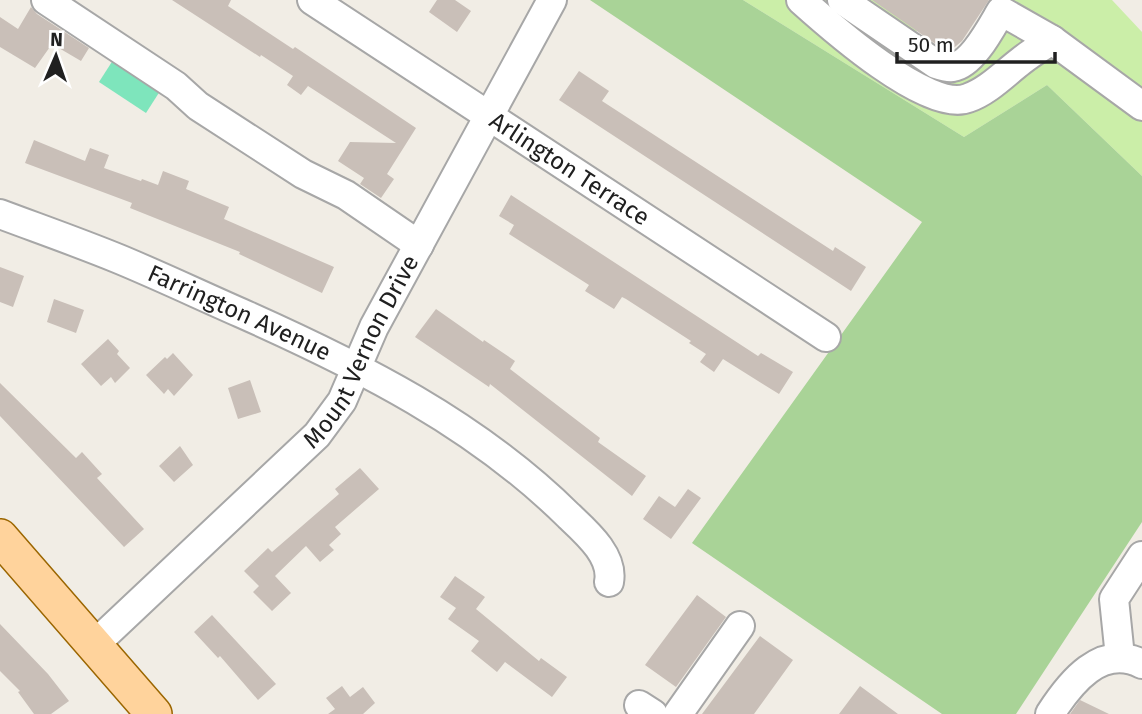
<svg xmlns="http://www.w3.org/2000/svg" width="1142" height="714" font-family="'Fira Sans',sans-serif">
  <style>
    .grass { fill: #cbeea8 }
    .forest { fill: #a9d397 }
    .pitch { fill: #7ee5bc }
    .building { fill: #c9bfb8 }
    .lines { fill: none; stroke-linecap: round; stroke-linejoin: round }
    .minor-casing { stroke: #a7a7a7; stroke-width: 32 }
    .major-casing { stroke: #9b6600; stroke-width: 38 }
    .minor { stroke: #fff; stroke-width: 28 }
    .major { stroke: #ffd39c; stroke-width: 35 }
    .labels { text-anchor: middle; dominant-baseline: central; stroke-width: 5; stroke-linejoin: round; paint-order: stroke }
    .street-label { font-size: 24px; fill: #202020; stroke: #fff }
  </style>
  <rect width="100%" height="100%" fill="#f1ede5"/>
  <path class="grass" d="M743,0H936L914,35L963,67L1006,0H1112L1142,32V176L1047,85L964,137Z"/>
  <path class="forest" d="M590,0H743L964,137L1047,85L1142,176V522L1016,714H942L692,543L922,222Z"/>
  <path class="pitch" d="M115,57L162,88L146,113L99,82Z"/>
  <path class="building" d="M172,0H231L228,6L293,49L295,47L416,128L387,174L394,179L381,198L360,184L364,178L338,161L350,142L396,143L308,86L301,95L287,85L293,76L261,55L260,57Z
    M437,0H455L471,11L457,32L429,12Z
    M872,0H989L962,41L950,51L943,49Z
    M31,7L37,14L89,48L81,61L52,44L35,68L0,47V17L18,29Z
    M579,71L609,91L602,101L833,251L835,247L866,267L851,291L559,100Z
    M34,140L85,161L90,148L109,155L104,168L141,181L142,179L158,185L163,171L189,181L186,189L229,207L224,219L334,267L322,293L239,254L240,252L130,208L132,203L25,163Z
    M511,195L758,356L761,353L793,372L779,394L723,359L714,372L700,362L706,354L689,343L691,341L626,299L622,297L614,309L585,291L589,285L509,234L514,225L499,216Z
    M0,267L24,276L13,307L0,302Z
    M54,299L84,310L76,333L47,322Z
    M436,309L483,342L484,340L515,361L510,369L600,438L598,442L646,476L632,496L490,384L489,387L415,337Z
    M108,339L119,351L117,354L130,368L115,383L111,377L101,386L81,364Z
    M173,353L193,375L174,396L168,389L164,394L146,375L165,357L167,359Z
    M250,380L261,412L238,419L228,388Z
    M0,383L76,458L82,452L102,474L97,478L144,529L124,547L0,416Z
    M180,446L193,465L174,482L159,466Z
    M360,468L379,489L335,527L341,534L329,545L334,550L320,562L306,546L275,576L291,593L272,611L253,592L259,586L244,571L268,548L272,552L339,494L335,489Z
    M688,489L701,498L671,539L643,519L659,496L675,507Z
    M455,576L485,597L476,609L539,661L541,658L567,677L552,697L505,662L497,672L471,651L479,641L448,619L456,608L440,597Z
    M697,595L726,617L676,687L645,665Z
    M212,615L276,684L258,700L220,656L218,658L194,632Z
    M0,624L48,674L69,701L51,714H34L18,692L20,691L0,671Z
    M760,636L793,660L754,714H702Z
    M342,686L350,697L363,687L375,703L363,714H328L335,709L326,698Z
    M860,686L898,714H839Z
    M1080,700L1109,714H1070Z"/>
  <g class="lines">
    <defs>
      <g id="minor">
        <path d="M46,0L176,86L198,106L303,174L346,195L419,245"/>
        <path id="s1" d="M312,0L826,337"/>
        <path d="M801,0C830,26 929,114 968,98C988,91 1004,74 1021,61C1031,53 1041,47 1052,40L1142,106"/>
        <path d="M842,0L936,64C942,66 948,68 953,67C973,64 992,26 1001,11L1052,40"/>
        <path id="s2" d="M0,214C40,229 80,243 119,259C160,276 200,295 241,313C360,366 476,424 569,516C586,532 614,556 609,582"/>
        <path id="s3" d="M94,645L317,435L342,401L374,327L552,0"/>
        <path d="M1120,657L1114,599L1142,556"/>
        <path d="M639,705L653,714"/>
        <path d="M678,714L740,626"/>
        <path d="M1050,714C1070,683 1101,643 1142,664"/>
      </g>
      <path id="major" d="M0,537L154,714"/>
    </defs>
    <use href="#minor" class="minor-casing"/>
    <use href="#major" class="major-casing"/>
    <use href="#minor" class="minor"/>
    <use href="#major" class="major"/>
  </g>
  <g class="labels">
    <g class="street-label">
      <text stroke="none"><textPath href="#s1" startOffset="308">Arlington Terrace</textPath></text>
      <text stroke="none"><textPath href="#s2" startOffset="259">Farrington Avenue</textPath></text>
      <text stroke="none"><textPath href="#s3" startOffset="401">Mount Vernon Drive</textPath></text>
    </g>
  </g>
  <g transform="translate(56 56) rotate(2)" stroke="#ffffff" stroke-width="5" paint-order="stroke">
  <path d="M0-5L12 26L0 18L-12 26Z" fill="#202020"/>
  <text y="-10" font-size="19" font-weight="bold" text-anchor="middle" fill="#202020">N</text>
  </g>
  <path d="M897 52v10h158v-10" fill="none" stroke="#202020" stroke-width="3.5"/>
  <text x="908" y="52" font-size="21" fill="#202020" stroke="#ffffff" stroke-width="5" paint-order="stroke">50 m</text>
</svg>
